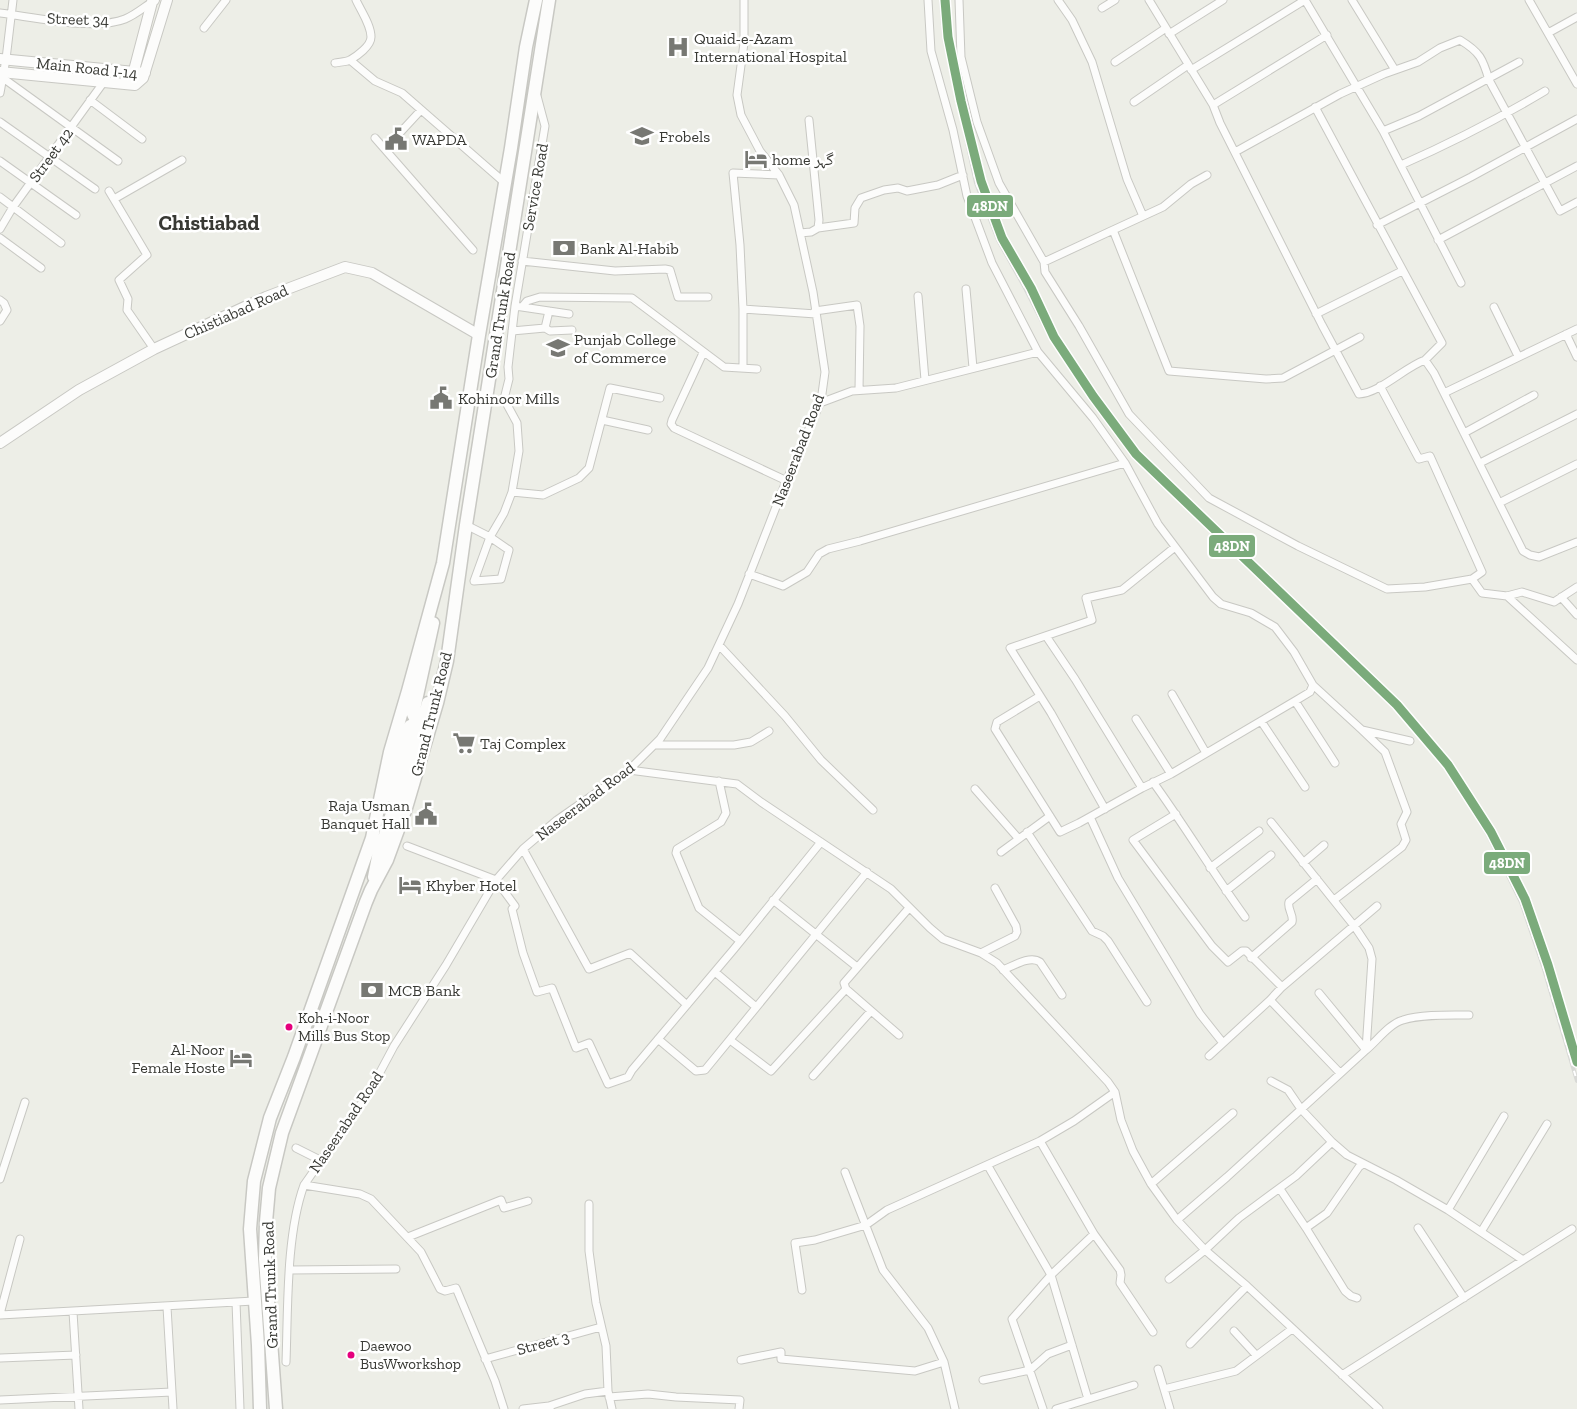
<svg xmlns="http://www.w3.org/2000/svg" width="1577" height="1409" font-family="'Zilla Slab','Noto Naskh Arabic',serif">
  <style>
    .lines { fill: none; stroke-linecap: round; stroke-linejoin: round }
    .street-casing { stroke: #c8c8c3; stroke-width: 9 }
    .secondary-casing { stroke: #c8c8c3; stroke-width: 12 }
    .highway-casing { stroke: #c8c8c3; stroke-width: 15 }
    .street { stroke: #fcfcfb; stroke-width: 7 }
    .secondary { stroke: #fcfcfb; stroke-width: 10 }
    .highway { stroke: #fcfcfb; stroke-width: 12 }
    .rail-casing { stroke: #d8d9d6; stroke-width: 4 }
    .rail { stroke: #fff; stroke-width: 2; stroke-dasharray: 5.5; stroke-linecap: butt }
    .rail-1-casing { stroke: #fff; stroke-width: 12 }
    .rail-1 { stroke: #7bab7b; stroke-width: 9 }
    .bus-dot { fill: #e5007d; stroke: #fff; stroke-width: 2 }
    .labels { text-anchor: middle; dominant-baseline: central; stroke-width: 5; stroke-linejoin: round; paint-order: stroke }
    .bus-label { font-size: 15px; fill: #383934; stroke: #fff; text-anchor: start }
    .street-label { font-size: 16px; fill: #383934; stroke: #fff }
    .poi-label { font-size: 16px; fill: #383934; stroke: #fff; text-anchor: start }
    .district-label { font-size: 21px; font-weight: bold; fill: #383934; stroke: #fff }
    .line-badge { stroke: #fff; stroke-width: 2 }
    .badge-label { font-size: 14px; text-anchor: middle; font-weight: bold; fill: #fff }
  </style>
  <rect width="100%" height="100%" fill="#edeee7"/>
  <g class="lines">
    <defs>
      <path id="street" d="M928,0L931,51L953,130L967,196L992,263L1038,352L1093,418L1125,463L1158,524L1213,597L1221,604L1251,613L1275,627L1294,652L1313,685L1362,730L1410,741
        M959,0L961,57L977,122L999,183L1044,262L1045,272L1079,326L1129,414L1209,498L1298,546L1387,589L1425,587L1472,579L1482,593L1507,596L1522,592L1554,602L1577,587
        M1058,0L1072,20L1092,62L1127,179L1143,216
        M1149,0L1213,105L1220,123L1322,325L1359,394C1380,393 1405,367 1425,360L1434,373L1523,551L1530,555L1539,557L1577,542
        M1305,0L1383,131L1461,283
        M1352,0L1395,70
        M1529,0L1577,84
        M1102,8L1115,0
        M0,13C33,17 95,31 125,19C135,15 143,8 152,2
        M204,28L226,0
        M1548,33L1577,17
        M1169,34L1223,0
        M350,60L375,81L402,93L505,183
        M1115,62L1166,28
        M335,63C339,62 346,62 350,60C357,56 371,46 371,37C371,25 361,11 356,0
        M1191,70L1305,0
        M3,78L118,161
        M0,93L6,59L13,0
        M90,100L142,139
        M1134,102L1188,65
        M1213,105L1327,35
        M1315,107L1442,343L1425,360
        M0,122L95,189
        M1383,131L1419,116L1519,62
        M375,138L473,250
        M385,149L421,110
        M1235,152L1340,94L1384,74L1418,62L1440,48L1460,40C1480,52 1483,59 1489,80L1560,211L1577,202
        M0,161L76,215
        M1401,165C1451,143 1498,119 1545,91
        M109,191L147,255L119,280L128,299L127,310L154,349
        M0,197L61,243
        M114,199L182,160
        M1377,225L1471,177L1577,119
        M818,228L854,223L855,208L861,198L884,190L898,188L907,191L938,185L963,175
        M0,229L13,207L103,83
        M1113,230L1163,207L1191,184L1207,175
        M800,233L811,232L818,228L819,220L809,120
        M0,238L41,268
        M1438,240L1577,166
        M522,261L615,271L665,269L670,270L678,297H708
        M1044,262L1113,230L1169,371L1266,379L1283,378L1360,337
        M966,289L973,368
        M918,296L925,380
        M0,300L4,303L7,310L0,321
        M515,306L522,307L527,301L540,297L632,298L724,367L757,369
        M522,307L569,314
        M1494,307L1518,356
        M743,309L816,314
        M815,311L857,305L860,326L859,390
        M1316,314L1402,271
        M545,328L549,311
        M512,331L545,328L550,331L572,330
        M1566,334L1577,357
        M703,353L672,420L671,424L674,428L787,481
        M743,368V309L740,245L733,173L779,175
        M1380,386L1419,459L1430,456L1482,572L1472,579
        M1444,393L1577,329
        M820,403L852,391L896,388L1038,352
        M602,420L648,430
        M1464,433L1534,395
        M1480,463L1577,414
        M512,492L543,495L579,478L589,468L610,388L660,398
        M1499,503L1577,464
        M466,525L490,537L509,550L501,579L474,581L490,537L504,513L512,492L519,451L517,423L504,399L509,379L508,367L515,306L545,126L537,96
        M749,574L783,586L807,572L819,554L828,549L860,541L1125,463
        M1507,596L1577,660
        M1561,597L1577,615
        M1046,636L1075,679L1142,788
        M719,645L785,716L821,760L873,810
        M1172,694L1206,753
        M1040,696L997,722L995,729L1060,832L1079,823L1142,788L1171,774L1295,701L1310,692L1313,685
        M1295,701L1335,763
        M1136,719L1171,774
        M1261,721L1305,787
        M654,745H734L751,742L769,731
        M629,770L737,784L761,802L891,889L930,928L943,939L981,953L997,963L1108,1082L1115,1092L1121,1120L1133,1151L1151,1184L1177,1220L1205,1250L1247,1286L1379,1409
        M719,781L726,813L721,822L677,849L676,853L699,908L740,941
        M1153,782C1185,826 1213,873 1245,917
        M975,789L1018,838
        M1105,809L1051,713L1010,648L1092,620L1086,598L1122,590L1175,547
        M1176,814L1133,840L1212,946L1228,962L1242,951H1246L1282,987
        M1090,817L1118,878L1200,1014L1223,1043
        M1027,832L1092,931L1103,936L1108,941L1147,1002
        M407,846L496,880L515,906L512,909L523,953L537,992L552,988L576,1048L589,1043L608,1084L628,1077L632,1070L734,949L821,842
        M523,849L589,969L630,953L687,1005
        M1001,852L1050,816
        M1303,863L1324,845
        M1210,868L1259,831
        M1226,891L1271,855
        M773,900L857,967
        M1334,900L1402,847L1406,840L1401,824L1407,812L1385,752L1362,730
        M981,953L1015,936L1017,932L1016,926L995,888
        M1251,958L1292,922C1294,915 1287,909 1289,902L1317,879
        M1003,970C1013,966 1030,955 1040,962L1062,995
        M715,972L756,1007
        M1319,993L1366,1050C1377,1041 1389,1024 1403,1020C1421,1014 1450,1015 1469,1015
        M1270,1000L1340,1073
        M899,1035L846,989L844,983L909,908
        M658,1039L696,1071L705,1070L867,872
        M730,1040L771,1071L846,989
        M1209,1056L1270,1000L1282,987L1377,906
        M813,1076L871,1011
        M1271,1081L1288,1090L1301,1109L1332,1142L1347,1155L1396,1180L1448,1210L1523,1260
        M1040,1141L1094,1234L1120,1270L1121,1275L1120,1283L1153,1332
        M296,1148L320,1160
        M988,1166L1051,1275L1088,1399
        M845,1172L883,1270L928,1328L944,1362
        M0,1179L25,1102
        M1151,1184L1233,1113
        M304,1185L360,1194L371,1199L421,1252L440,1289L445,1291L456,1288L495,1381L504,1409
        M1280,1189L1306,1228L1345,1291L1351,1296L1357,1298
        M589,1204V1251L596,1303L606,1346L608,1391L612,1409
        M1448,1210L1504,1116
        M1177,1220L1227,1177L1366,1050L1372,959L1369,948L1355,927L1271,822
        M1306,1228L1327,1213L1359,1167L1363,1164
        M1418,1228L1464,1298
        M1481,1232L1547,1124
        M408,1237L501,1200L504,1208L528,1201
        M290,1270L396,1269
        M1169,1279L1205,1250L1239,1218L1296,1176L1332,1142
        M802,1290L795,1243L815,1240L866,1225L887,1210L1040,1141L1074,1121L1115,1092
        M236,1302L240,1409
        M167,1307L173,1409
        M73,1312L79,1409
        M0,1314L20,1239
        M0,1315L254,1301
        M1234,1331L1256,1355
        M1190,1344L1247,1286
        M0,1358L76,1355
        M485,1359L601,1327
        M741,1360L781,1352V1359L915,1371L944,1362L955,1409
        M286,1362C288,1308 286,1235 304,1185L370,1091L394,1046L446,965L496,880L523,849L557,820L629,770L660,739L708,668L738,604L785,484L821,401L825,372L813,292L794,205L779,175L760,151L741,115L737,95L744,43V0
        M1158,1369L1170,1409
        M1342,1375L1572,1229
        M983,1380L1030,1370L1048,1354L1072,1345
        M1164,1389L1236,1371L1292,1329
        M609,1397L648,1394L676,1397L740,1400L739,1409
        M0,1400L172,1392
        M549,1406L585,1394L608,1391
        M523,1409L549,1406L550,1408
        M1043,1409L1012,1319L1051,1275L1094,1234
        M1056,1409L1134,1385"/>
      <path id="secondary" d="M0,59L145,73
        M0,72L135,85L143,78L167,0
        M132,78L152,2L154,0
        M0,443L79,390L154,349L266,297L345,267L372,273L479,335"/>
      <path id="highway" d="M428,703L424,718L420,720L415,718L413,714L433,623
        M374,877L378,857L412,751L421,730L417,724L410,726L387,796
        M260,1409L258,1345L250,1229L254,1181L270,1118L294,1057L372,838L390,752L408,691L443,563L479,335L511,148L526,47L536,0
        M276,1409L265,1259L266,1222L269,1188L282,1133L366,902L371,890L387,860L406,808L437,703L447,661L466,525L549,0"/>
    </defs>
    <use href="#street" class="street-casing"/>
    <use href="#secondary" class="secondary-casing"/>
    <use href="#highway" class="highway-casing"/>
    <use href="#street" class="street"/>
    <use href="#secondary" class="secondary"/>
    <use href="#highway" class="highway"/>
    <defs>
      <path id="rail" d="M941,0L944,38L976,183L998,240L1025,288L1051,339L1090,398L1133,456L1395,708L1446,767L1488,835L1521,902L1543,966L1577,1081"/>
    </defs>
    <use href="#rail" class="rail-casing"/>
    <use href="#rail" class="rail"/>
    <defs>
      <path id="rail-1" d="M945,0L948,37L961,101L981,181L1002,238L1031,288L1054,337L1093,396L1136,454L1397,705L1448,765L1491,832L1525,899L1548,965L1577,1062"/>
    </defs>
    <use href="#rail-1" class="rail-1-casing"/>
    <use href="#rail-1" class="rail-1"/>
  </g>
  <defs>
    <symbol id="hospital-bare" viewBox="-9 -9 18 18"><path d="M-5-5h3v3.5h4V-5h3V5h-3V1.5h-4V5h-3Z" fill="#777873" stroke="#fff" stroke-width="2.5" paint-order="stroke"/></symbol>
    <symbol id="school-bare" viewBox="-9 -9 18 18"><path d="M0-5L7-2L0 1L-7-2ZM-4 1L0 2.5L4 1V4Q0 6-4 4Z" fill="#777873" stroke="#fff" stroke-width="2.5" paint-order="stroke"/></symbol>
    <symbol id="civic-bare" viewBox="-9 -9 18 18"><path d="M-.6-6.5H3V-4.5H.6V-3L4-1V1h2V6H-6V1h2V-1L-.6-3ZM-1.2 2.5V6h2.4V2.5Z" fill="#777873" stroke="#fff" stroke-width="2.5" paint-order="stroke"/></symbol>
    <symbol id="hotel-bare" viewBox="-9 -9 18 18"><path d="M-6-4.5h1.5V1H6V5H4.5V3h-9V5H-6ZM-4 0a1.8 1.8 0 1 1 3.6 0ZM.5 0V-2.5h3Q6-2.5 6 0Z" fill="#777873" stroke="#fff" stroke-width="2.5" paint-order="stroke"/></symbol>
    <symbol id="bank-bare" viewBox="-9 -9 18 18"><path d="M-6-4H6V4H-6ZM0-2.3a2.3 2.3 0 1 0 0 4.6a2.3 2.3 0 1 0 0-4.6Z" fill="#777873" stroke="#fff" stroke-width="2.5" paint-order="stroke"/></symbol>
    <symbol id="university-bare" viewBox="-9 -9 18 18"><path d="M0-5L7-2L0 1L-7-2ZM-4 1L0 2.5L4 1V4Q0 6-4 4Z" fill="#777873" stroke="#fff" stroke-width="2.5" paint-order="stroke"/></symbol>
    <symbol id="supermarket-bare" viewBox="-9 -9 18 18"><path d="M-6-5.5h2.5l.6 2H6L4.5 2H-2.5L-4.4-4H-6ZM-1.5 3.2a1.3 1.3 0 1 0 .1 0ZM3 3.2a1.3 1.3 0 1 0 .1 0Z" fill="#777873" stroke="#fff" stroke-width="2.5" paint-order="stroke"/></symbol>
  </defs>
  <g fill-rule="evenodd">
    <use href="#hospital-bare" x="662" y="31" width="32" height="32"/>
    <use href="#school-bare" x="626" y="120" width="32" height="32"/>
    <use href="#civic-bare" x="380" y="123" width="32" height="32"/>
    <use href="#hotel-bare" x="740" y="143" width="32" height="32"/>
    <use href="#bank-bare" x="548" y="232" width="32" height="32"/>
    <use href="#university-bare" x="542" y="332" width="32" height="32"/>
    <use href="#civic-bare" x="425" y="382" width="32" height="32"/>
    <use href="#supermarket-bare" x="448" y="727" width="32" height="32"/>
    <use href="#civic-bare" x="410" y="798" width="32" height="32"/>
    <use href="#hotel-bare" x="394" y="869" width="32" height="32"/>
    <use href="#bank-bare" x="356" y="974" width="32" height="32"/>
    <use href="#hotel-bare" x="225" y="1042" width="32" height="32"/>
  </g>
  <g class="bus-dot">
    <circle cx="289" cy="1027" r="4.5"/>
    <circle cx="351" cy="1355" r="4.5"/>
  </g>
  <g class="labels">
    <g class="bus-label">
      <text x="298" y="1018">Koh-i-Noor<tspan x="298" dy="18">Mills Bus Stop</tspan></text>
      <text x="360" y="1346">Daewoo<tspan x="360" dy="18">BusWworkshop</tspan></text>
    </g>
    <g class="street-label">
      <text transform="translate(78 19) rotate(2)">Street 34</text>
      <text transform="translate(87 68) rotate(6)">Main Road I-14</text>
      <text transform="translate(51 155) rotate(-54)">Street 42</text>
      <text transform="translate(535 187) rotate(-80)">Service Road</text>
      <text transform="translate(236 312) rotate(-24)">Chistiabad Road</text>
      <text transform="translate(500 315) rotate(-81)">Grand Trunk Road</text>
      <text transform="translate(798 450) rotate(-69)">Naseerabad Road</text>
      <text transform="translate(431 714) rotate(-76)">Grand Trunk Road</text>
      <text transform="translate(585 801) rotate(-37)">Naseerabad Road</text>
      <text transform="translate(346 1122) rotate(-56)">Naseerabad Road</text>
      <text transform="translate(270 1285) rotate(-92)">Grand Trunk Road</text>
      <text transform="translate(543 1343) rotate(-15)">Street 3</text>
    </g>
    <g class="poi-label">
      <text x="694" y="38">Quaid-e-Azam<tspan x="694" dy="18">International Hospital</tspan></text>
      <text x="659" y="136">Frobels</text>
      <text x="412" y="139">WAPDA</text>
      <text x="772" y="159">home گہر</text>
      <text x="580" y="248">Bank Al-Habib</text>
      <text x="574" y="339">Punjab College<tspan x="574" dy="18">of Commerce</tspan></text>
      <text x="458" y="398">Kohinoor Mills</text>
      <text x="480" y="743">Taj Complex</text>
      <text x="410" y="805" text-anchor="end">Raja Usman<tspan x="410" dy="18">Banquet Hall</tspan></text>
      <text x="426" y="885">Khyber Hotel</text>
      <text x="388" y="990">MCB Bank</text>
      <text x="225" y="1049" text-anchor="end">Al-Noor<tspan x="225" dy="18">Female Hoste</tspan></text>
    </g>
    <g class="district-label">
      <text x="209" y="222">Chistiabad</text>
    </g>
  </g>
  <g class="line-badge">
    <rect x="966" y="194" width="48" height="24" rx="5" fill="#7bab7b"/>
    <rect x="1208" y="534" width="48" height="24" rx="5" fill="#7bab7b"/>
    <rect x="1483" y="851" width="48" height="24" rx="5" fill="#7bab7b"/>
  </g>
  <g class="badge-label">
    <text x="990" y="211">48DN</text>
    <text x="1232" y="551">48DN</text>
    <text x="1507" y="868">48DN</text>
  </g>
</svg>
